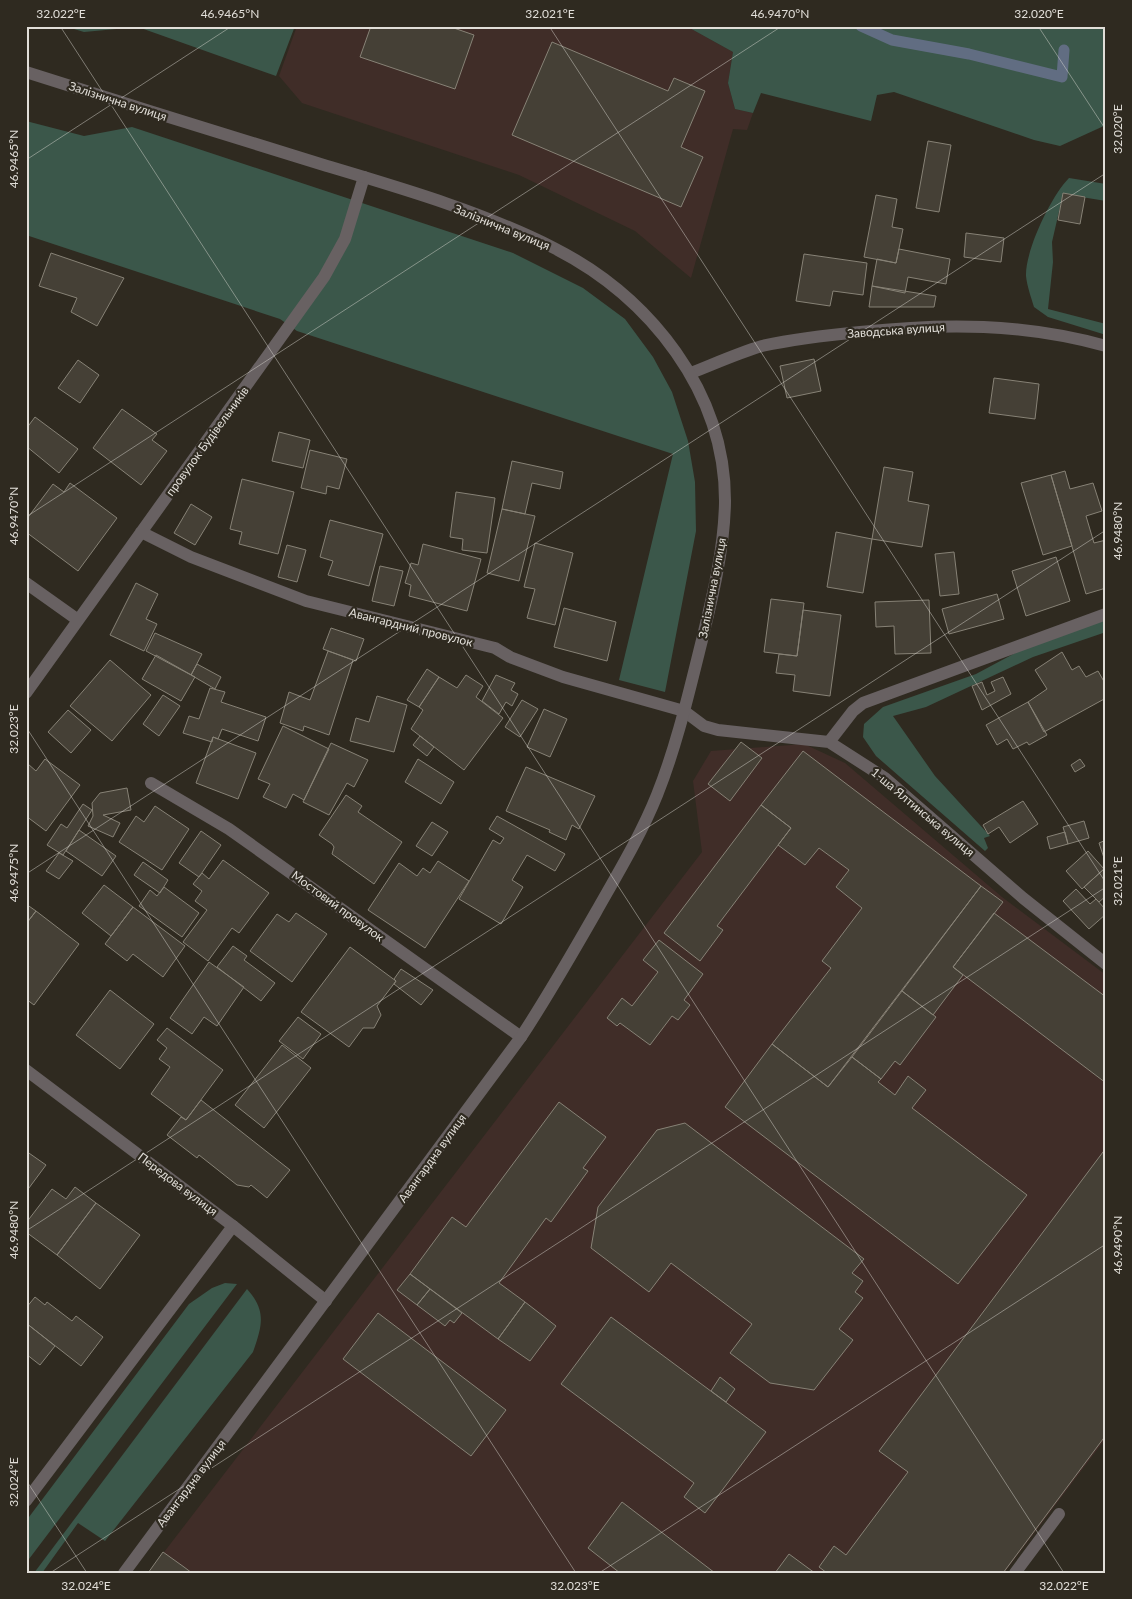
<svg xmlns="http://www.w3.org/2000/svg" width="1132" height="1599" font-family="Lato,sans-serif">
  <style>
    .commercial { fill: #402d28 }
    .green { fill: #3b574a }
    .lines { fill: none; stroke-linecap: round; stroke-linejoin: round }
    .stream { stroke: #616d82; stroke-width: 11 }
    .building { fill: #454036; stroke: #878276 }
    .service { stroke: #686162; stroke-width: 12 }
    .minor { stroke: #686162; stroke-width: 12 }
    .tertiary { stroke: #686162; stroke-width: 12 }
    .ticks { fill: none; stroke: #e1ded8; stroke-width: 1; stroke-opacity: 0.45 }
    .labels { text-anchor: middle; dominant-baseline: central; stroke-width: 4.5; stroke-linejoin: round; paint-order: stroke }
    .street-label { font-size: 12px; fill: #e1ded8; stroke: #2f2a20 }
    .neatline { fill: none; stroke: #e1ded8; stroke-width: 2 }
    .ticks-label { font-size: 12px; text-anchor: middle; fill: #e1ded8 }
  </style>
  <rect width="100%" height="100%" fill="#2f2a20"/>
  <path class="commercial" d="M297,26H686L733,52L728,83L735,109L753,113L747,130L733,129L691,278L635,231L519,175L302,103L279,76Z
    M804,744L845,763L1002,897L1106,975V1438L1004,1573H148L702,852L693,781L711,751Z"/>
  <path class="green" d="M64,26H295L276,76L138,27L84,32Z
    M686,26H1106V125L1060,146L1034,140L894,92L877,95L871,121L761,93L753,113L735,109L728,83L733,52Z
    M26,121L84,136L132,127L513,253L583,288L625,319L653,357L672,392L688,441L695,482L696,531L665,692L619,680L673,454L297,331L280,319L26,235Z
    M1069,178L1106,184V201L1063,194L1052,242L1053,262L1048,309L1106,324V335L1048,317L1034,307C1031,297 1027,286 1026,276C1025,251 1051,196 1069,178Z
    M1106,619V632L1033,657L926,707L893,716L935,776L990,836L984,838L988,848L985,851L876,756L863,737L864,724L883,707L976,674L1030,645Z
    M225,1283L237,1284L26,1563V1521L189,1304L212,1288Z
    M247,1289C267,1311 262,1326 253,1352L105,1541L78,1523L42,1573H34Z"/>
  <g class="lines">
    <path class="stream" d="M861,26L892,40L969,54L1062,77L1064,50"/>
  </g>
  <path class="building" d="M371,26H448L474,35L455,89L360,57Z
    M552,42L668,91L674,78L705,91L681,147L703,157L681,207L512,135Z
    M928,141L951,145L939,212L916,208Z
    M1063,193L1085,197L1080,224L1058,220Z
    M876,195L897,199L892,227L903,229L896,263L864,257Z
    M966,233L1004,238L1001,262L964,257Z
    M899,249L950,259L946,284L908,277L905,293L872,286L877,259L896,263Z
    M51,253L124,278L97,326L71,312L77,298L39,286Z
    M804,254L867,263L863,295L833,291L830,306L796,301Z
    M872,286L936,296L934,307H869Z
    M814,359L821,391L787,398L780,366Z
    M78,360L99,375L80,403L58,388Z
    M994,378L1039,384L1035,419L989,413Z
    M122,409L157,434L152,440L167,451L141,485L93,448Z
    M35,417L78,449L59,473L26,446V429Z
    M279,432L310,440L303,468L272,461Z
    M310,450L347,459L339,489L327,486L326,494L301,488Z
    M512,461L563,472L560,489L532,483L525,514L502,509Z
    M884,467L913,472L908,501L929,505L922,547L872,539Z
    M1065,471L1070,489L1093,483L1102,511L1086,516L1094,543L1106,540V588L1086,594L1051,475Z
    M1051,475L1072,546L1043,555L1021,483Z
    M242,479L294,492L278,554L239,544L242,532L230,529Z
    M70,483L117,518L78,571L26,532V520L53,484L64,492Z
    M456,492L495,498L487,553L462,550L463,539L450,537Z
    M191,504L212,517L195,545L174,533Z
    M502,509L535,516L519,581L487,573Z
    M330,520L383,534L369,586L328,575L333,561L320,557Z
    M836,532L872,539L863,593L827,587Z
    M535,543L573,553L555,625L527,618L535,589L524,587Z
    M423,544L481,559L467,611L409,596L411,585L405,583L411,563L418,565Z
    M287,545L306,550L297,582L278,577Z
    M954,552L959,594L940,596L935,554Z
    M1056,557L1070,601L1026,616L1012,571Z
    M380,566L403,571L394,606L372,601Z
    M136,583L158,594L146,619L157,624L144,651L110,635Z
    M997,594L1004,619L949,634L942,609Z
    M771,599L804,603L797,656L764,652Z
    M929,600L931,653L895,654L894,626L876,627L875,602Z
    M564,608L616,622L607,661L554,647Z
    M803,610L841,615L830,696L793,691L795,675L776,673L779,654L797,656Z
    M331,628L364,639L356,661L323,649Z
    M155,633L202,654L191,675L146,651Z
    M328,651L353,660L329,735L304,726L303,731L280,723L289,692L310,700Z
    M1062,652L1072,670L1079,666L1086,677L1098,671L1106,685V698L1044,732L1028,702L1047,689L1035,670Z
    M156,655L195,677L181,701L142,679Z
    M110,660L151,695L112,741L70,706Z
    M197,664L221,677L215,689L191,675Z
    M427,669L439,677L419,707L407,700Z
    M466,675L483,686L476,697L503,718L464,770L411,729L423,710L419,707L439,677L457,688Z
    M496,675L515,683L511,690L518,694L512,706L506,702L499,714L482,701Z
    M1003,677L1011,694L982,710L972,686L982,682L987,695L995,691L991,682Z
    M210,688L225,692L221,702L266,717L258,741L222,729L218,739L213,737L212,742L183,733L189,716L199,719Z
    M163,695L180,706L159,736L143,724Z
    M377,696L407,705L394,752L350,741L356,718L369,722Z
    M522,700L538,709L520,737L505,727Z
    M1028,702L1047,735L1029,745L1027,742L1013,749L1007,739L997,745L986,725Z
    M544,709L567,719L550,757L527,747Z
    M68,710L91,730L71,753L48,732Z
    M283,726L329,749L304,800L293,794L286,808L263,797L270,784L258,779Z
    M420,736L434,747L427,756L413,745Z
    M213,737L256,753L238,799L196,783Z
    M741,742L762,758L730,801L708,784Z
    M331,743L368,760L354,787L347,783L329,815L303,802Z
    M803,751L981,886L828,1087L772,1044L831,968L822,961L862,908L836,887L849,870L819,848L805,865L778,845L791,828L761,805Z
    M45,759L80,785L46,831L26,816V766L28,764L36,771Z
    M418,759L454,782L441,804L405,782Z
    M1080,759L1085,766L1075,772L1071,765Z
    M526,767L595,796L579,829L572,825L566,840L549,832L550,830L506,811Z
    M127,788L131,810L103,815L120,823L113,837L88,826L93,816L92,803L100,793Z
    M346,795L362,806L358,812L402,842L374,884L332,854L334,847L332,844L319,835Z
    M1023,801L1038,824L1010,843L999,827L988,834L983,825Z
    M83,804L92,810L63,855L47,845L61,824L67,828Z
    M761,805L791,828L717,926L723,930L700,961L664,933Z
    M155,806L189,829L162,870L119,842L136,816L144,822Z
    M497,816L565,854L555,871L527,855L512,880L523,887L501,924L459,899L493,840L500,844L504,838L489,829Z
    M1084,821L1089,838L1068,844L1063,827Z
    M432,822L448,832L432,856L416,846Z
    M79,830L116,856L102,876L66,851Z
    M201,831L221,845L199,877L179,863Z
    M1065,832L1068,844L1050,849L1047,837Z
    M1106,840V864L1099,843Z
    M1088,851L1104,869L1082,889L1066,871Z
    M59,853L73,861L59,879L46,871Z
    M223,860L269,893L239,933L232,928L208,961L183,942L207,910L195,901L202,891L193,884L202,873L209,879Z
    M438,861L469,881L425,948L368,910L399,863L417,876L423,868L430,873Z
    M143,862L168,880L160,893L134,875Z
    M1104,869L1106,896L1099,902L1084,887Z
    M104,885L133,907L111,936L82,913Z
    M981,886L1003,902L953,967L963,975L933,1015L902,991Z
    M164,887L199,913L182,937L139,906L150,890L157,896Z
    M1076,889L1090,904L1096,899L1106,910V914L1089,929L1063,901Z
    M26,904L36,911L26,924Z
    M133,907L185,946L163,977L133,954L127,961L105,944Z
    M36,911L79,944L34,1005L26,999V924Z
    M296,913L327,934L292,982L250,951L277,914L289,922Z
    M994,913L1106,997V1083L953,967Z
    M659,940L703,974L684,1000L690,1005L678,1020L672,1016L650,1045L620,1023L617,1026L607,1018L622,998L632,1006L658,972L643,960Z
    M233,946L247,956L244,960L275,983L261,1001L217,967Z
    M350,947L396,981L377,1006L381,1015L374,1028H363L349,1047L301,1012Z
    M209,962L244,987L217,1026L204,1017L192,1034L170,1018Z
    M401,969L433,990L421,1005L394,984L396,981L394,979Z
    M110,990L154,1024L120,1069L76,1035Z
    M902,991L936,1017L900,1065L895,1061L881,1079L852,1057Z
    M298,1017L321,1034L303,1059L279,1041Z
    M167,1028L223,1070L186,1120L151,1094L170,1067L159,1059L167,1048L157,1040Z
    M772,1044L828,1087L852,1057L881,1079L878,1082L895,1095L908,1076L926,1090L912,1108L1027,1195L958,1284L725,1107Z
    M282,1045L311,1068L264,1128L235,1105Z
    M201,1100L290,1170L267,1198L251,1185L249,1187L237,1185L199,1155L197,1158L167,1135L181,1117L186,1120Z
    M559,1102L606,1137L583,1168L588,1171L551,1222L546,1218L499,1283L525,1302L498,1339L410,1274L452,1217L466,1227Z
    M685,1123L864,1259L852,1273L863,1281L855,1292L863,1298L839,1329L853,1340L814,1390L770,1383L730,1353L752,1324L671,1263L649,1292L591,1248L598,1207L657,1130Z
    M1106,1148V1435L1003,1573H827L819,1567L834,1546L846,1555L908,1472L879,1451Z
    M26,1151L46,1165L26,1192Z
    M75,1187L96,1203L57,1255L26,1232V1223L52,1189L66,1199Z
    M96,1203L140,1235L100,1289L57,1255Z
    M410,1274L430,1289L417,1305L397,1290Z
    M430,1289L462,1313L454,1323L450,1320L445,1326L417,1305Z
    M35,1297L45,1305L47,1302L72,1321L76,1316L103,1337L81,1366L26,1323V1308Z
    M525,1302L556,1326L530,1361L498,1339Z
    M378,1313L506,1410L471,1456L343,1359Z
    M611,1317L766,1432L705,1513L684,1497L694,1483L561,1384Z
    M26,1323L55,1346L40,1365L26,1354Z
    M720,1377L735,1389L726,1402L711,1391Z
    M622,1502L715,1573H620L588,1548Z
    M163,1552L184,1567L192,1573H148Z
    M789,1554L808,1568L815,1573H775Z"/>
  <g class="lines">
    <path class="service" d="M26,1501L233,1226
      M1015,1573L1059,1514"/>
    <path class="minor" d="M691,373C714,364 738,353 762,346C794,339 828,335 860,332C945,323 1023,323 1106,346
      M141,532L191,557L306,601L495,648L510,657L563,677L684,711L704,726L718,730L829,742L885,778L1023,898L1106,964
      M26,583L78,620
      M26,693L324,277L345,239L364,177
      M829,742L853,711L863,703L1106,614
      M151,783L229,829L521,1037
      M26,1070L233,1226L326,1301"/>
    <path class="tertiary" d="M26,72C126,104 227,135 327,166C404,189 483,212 554,248C650,297 726,392 725,503C724,549 713,595 702,640C689,692 677,745 657,795C641,835 618,873 596,912C572,954 548,996 521,1037L124,1573"/>
  </g>
  <path class="ticks" d="M60,26L1064,1573M549,26L1106,883M1038,26L1106,130M26,160L232,26M26,517L782,26M26,727L576,1573M26,874L1106,173M26,1231L1106,530M26,1480L87,1573M50,1573L1106,887M599,1573L1106,1244"/>
  <g class="labels">
    <g class="street-label">
      <text transform="translate(118 101) rotate(18)">Залізнична вулиця</text>
      <text transform="translate(502 227) rotate(22)">Залізнична вулиця</text>
      <text transform="translate(896 330) rotate(-4)">Заводська вулиця</text>
      <text transform="translate(207 441) rotate(-54)">провулок Будівельників</text>
      <text transform="translate(712 588) rotate(-79)">Залізнична вулиця</text>
      <text transform="translate(411 627) rotate(14)">Авангардний провулок</text>
      <text transform="translate(923 812) rotate(40)">1-ша Ялтинська вулиця</text>
      <text transform="translate(338 906) rotate(36)">Мостовий провулок</text>
      <text transform="translate(432 1158) rotate(-54)">Авангардна вулиця</text>
      <text transform="translate(178 1184) rotate(37)">Передова вулиця</text>
      <text transform="translate(191 1483) rotate(-53)">Авангардна вулиця</text>
    </g>
  </g>
  <rect width="1132" height="1599" fill="none" stroke="#2f2a20" stroke-width="55"/>
  <rect x="28" y="28" width="1076" height="1544" class="neatline"/>
  <g class="ticks-label">
    <text x="61" y="18">32.022°E</text>
    <text x="230" y="18">46.9465°N</text>
    <text x="550" y="18">32.021°E</text>
    <text x="780" y="18">46.9470°N</text>
    <text x="1039" y="18">32.020°E</text>
    <text transform="translate(1118 129) rotate(-90)" y="4">32.020°E</text>
    <text transform="translate(14 159) rotate(-90)" y="4">46.9465°N</text>
    <text transform="translate(14 516) rotate(-90)" y="4">46.9470°N</text>
    <text transform="translate(1118 531) rotate(-90)" y="4">46.9480°N</text>
    <text transform="translate(14 729) rotate(-90)" y="4">32.023°E</text>
    <text transform="translate(14 873) rotate(-90)" y="4">46.9475°N</text>
    <text transform="translate(1118 881) rotate(-90)" y="4">32.021°E</text>
    <text transform="translate(14 1230) rotate(-90)" y="4">46.9480°N</text>
    <text transform="translate(1118 1245) rotate(-90)" y="4">46.9490°N</text>
    <text transform="translate(14 1482) rotate(-90)" y="4">32.024°E</text>
    <text x="86" y="1590">32.024°E</text>
    <text x="575" y="1590">32.023°E</text>
    <text x="1064" y="1590">32.022°E</text>
  </g>
</svg>
